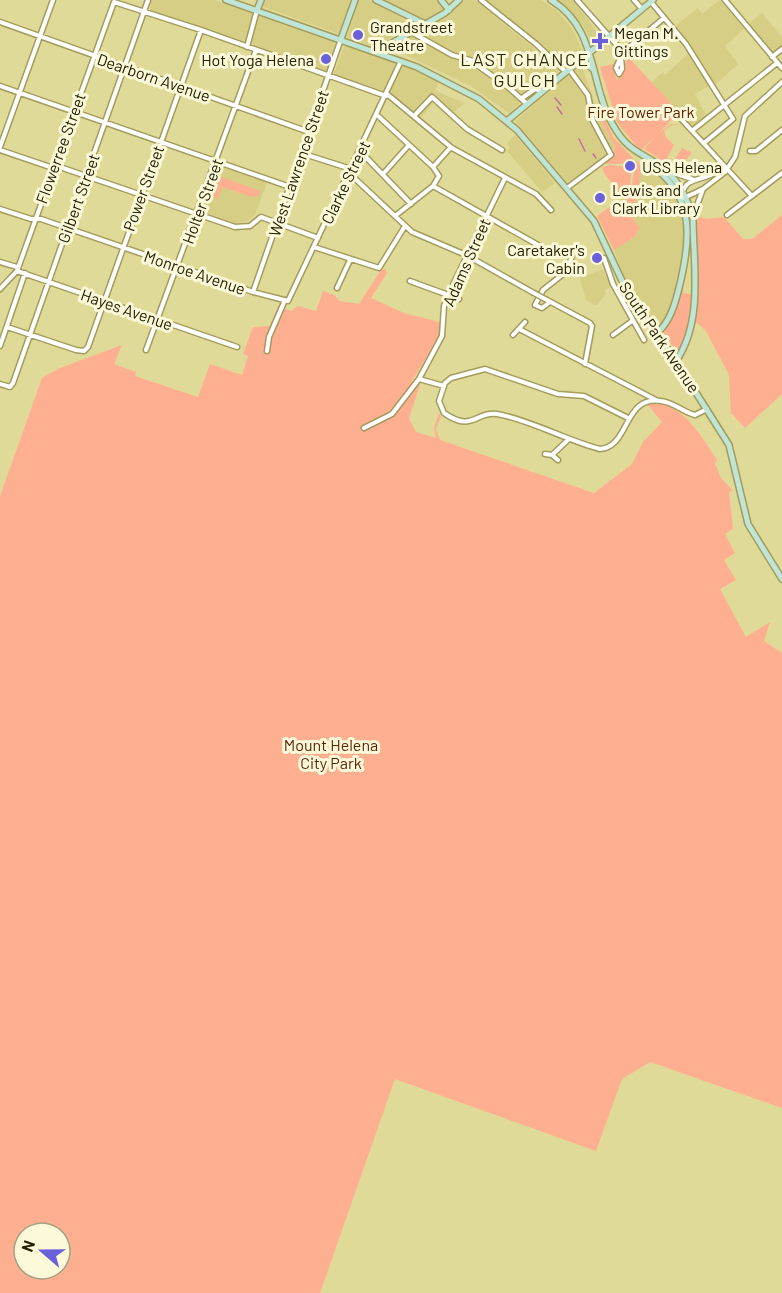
<svg xmlns="http://www.w3.org/2000/svg" width="782" height="1293" font-family="Barlow,sans-serif">
  <style>
    .built { fill: #d6ce84 }
    .green { fill: #feaf8f; fill-rule: evenodd }
    .lines { fill: none; stroke-linecap: round; stroke-linejoin: round }
    .stream { stroke: #c66ea5; stroke-width: 1.5 }
    .street-casing { stroke: #a39c5c; stroke-width: 7 }
    .secondary-casing { stroke: #a39c5c; stroke-width: 8 }
    .street { stroke: #fff; stroke-width: 4 }
    .secondary { stroke: #bee5d7; stroke-width: 5 }
    .street-bridge-casing { stroke: #a39c5c; stroke-width: 7; stroke-linecap: butt }
    .street-bridge { stroke: #fff; stroke-width: 4 }
    .poi-dot { fill: #6a60d9; stroke: #fcf9d9; stroke-width: 2 }
    .labels { text-anchor: middle; dominant-baseline: central; stroke-width: 6; stroke-linejoin: round; paint-order: stroke }
    .poi-label { font-size: 16px; fill: #232005; stroke: #fcf9d9; text-anchor: start }
    .street-label { font-size: 16px; fill: #232005; stroke: #fcf9d9 }
    .park-label { font-size: 16px; fill: #5b1f01; stroke: #fcf9d9 }
    .neighbourhood-label { font-size: 18px; letter-spacing: 1.5px; fill: #2e2a07; stroke: #fcf9d9 }
  </style>
  <rect width="100%" height="100%" fill="#e0da98"/>
  <path class="built" d="M151,0H214L254,14L245,42L150,10Z
    M263,0H351L339,34L261,6Z
    M359,0H370L416,24L374,47L347,37Z
    M382,0H437L444,10L425,21Z
    M465,0H475L560,70L541,86L523,94L520,103L509,113L469,85L401,53L404,46L402,40L449,16Z
    M483,0H541L555,9L572,28L582,50L563,67Z
    M557,0H573L601,37L596,40L590,38L581,23Z
    M720,0L744,29L725,46L738,64L714,86L685,39L674,27L698,8L702,14Z
    M762,13L782,37V46L773,54L748,24Z
    M259,15L336,40L327,71L254,46L251,41Z
    M345,45L396,63L382,93L333,76Z
    M689,53L709,86L695,94L707,117L693,127L651,83L663,72L665,75Z
    M581,64L602,123L615,147L591,168L567,182L515,121Z
    M405,66L439,81L435,91L465,103L454,112L434,102L420,119L390,93L401,68Z
    M515,135L555,183L542,192L507,151L510,148L507,143Z
    M217,166L267,182L255,215L247,221L233,224L200,213Z
    M642,167L651,171L665,182L678,203L684,221L683,260L674,299L662,324L654,322L640,305L626,282L614,250L634,237L640,228L617,197L633,184Z
    M602,269L612,286L605,290L606,294L596,306L586,300L579,275L593,274Z"/>
  <path class="green" d="M628,57L670,102L669,108L679,119H672L659,133L671,124H684L672,125L664,131L666,137L674,145L667,158L673,162L682,148L692,153L681,166L663,161L644,149L657,135L640,151L617,122L600,67L613,64L620,58L613,69L617,80Z
    M602,113L613,137L634,159C625,166 613,163 603,164L612,157L615,147L600,119L599,115Z
    M636,160L642,166L639,180L643,189L632,196L638,205L633,208L621,194L632,184Z
    M610,165L626,167L631,173L630,185L619,194L603,171L602,167Z
    M216,175L260,191L259,196L252,197L222,187L217,199L209,194Z
    M619,200L640,228L634,237L614,250L597,216Z
    M695,215L706,219L724,217L743,239H752L782,215V394L745,428L731,413L729,375L706,331L693,319Z
    M385,269L387,273L371,298L404,313L443,323L441,334L410,384L421,382L409,418L416,432L436,438L434,428L439,413L441,416L436,429L440,440L594,493L632,464L643,442L662,422L647,404C681,398 702,437 717,460L715,463L721,478L733,491L729,492L733,529L725,534L735,553L724,560L736,580L720,589L746,637L770,622L764,641L782,653V1108L650,1062L622,1079L596,1151L395,1079L320,1293H0V496L42,378L60,368L122,345L114,364L136,372L135,376L198,397L210,364L242,375L248,356L243,354L253,327L270,326L278,306L291,311L298,306L316,311L323,291L334,295L340,301L359,304L381,270ZM24,1233H60V1269H24Z
    M684,277L683,293L693,294L684,342L678,354L664,333L674,311Z"/>
  <g class="lines">
    <path class="stream" d="M555,98L561,105
      M557,107L562,114
      M579,139L585,151
      M593,154L596,158"/>
    <defs>
      <path id="street" d="M481,0L536,44L566,72
        M577,0L623,52
        M634,0L642,9
        M725,0L782,68
        M651,2L686,44L733,119L704,143
        M0,22L309,132
        M411,32L452,55L470,60L508,87L527,104
        M247,47L257,10
        M621,57L622,69L619,74L616,68L623,52L664,18
        M772,57L782,49
        M0,86L290,187
        M387,94L452,148L536,194L551,210
        M522,98L535,89L542,91
        M671,108L752,196
        M377,115L433,167L439,176L433,186L395,216
        M414,116L432,97L467,129L502,150
        M693,130L777,63
        M0,147L53,0
        M0,150L53,168
        M360,151L411,204
        M750,151H756L782,130
        M301,153L351,169
        M54,165L235,227L250,226L261,217L318,238
        M433,167L451,147
        M668,171L692,179
        M349,173L412,232L466,255L532,292
        M383,174L409,145
        M433,186L547,250
        M567,188L611,155L593,121L588,95L569,69
        M684,198L703,189L725,172L735,157L745,116L782,82
        M680,199C686,179 691,182 708,176C715,174 719,169 726,169
        M0,209L31,219H41L253,292L288,301L401,61
        M727,215L782,173
        M693,216L703,189
        M314,247L379,268L405,226
        M604,258L613,284L644,340
        M0,262L17,267
        M17,271L237,347
        M410,281L459,299
        M337,288L350,260
        M0,289L17,271L114,2L201,30L386,96
        M253,292L341,39
        M547,300L590,323L592,326L585,364
        M550,302L542,308L535,305L543,290L567,271L572,256
        M7,327L76,350L84,351L88,347L201,30
        M521,330L656,400
        M513,335L525,322
        M613,335L632,321
        M0,346L25,273
        M146,350L256,50
        M267,351L269,337L285,300
        M419,379L442,336L444,306L449,293L505,178
        M0,384L10,387L13,383L148,0
        M628,418L584,396L558,394L485,369L451,378L445,383L439,401L444,413C473,433 475,411 497,414C528,419 568,441 600,449C630,447 623,395 661,401C673,402 683,412 695,415L707,409
        M364,428L392,414L419,379L444,386
        M545,454L552,455L569,439
        M552,455L558,460"/>
      <path id="secondary" d="M226,0L417,67L479,99L517,130L594,221L624,285L676,361L729,445L748,524L782,579
        M376,0L425,24
        M441,0L449,10
        M551,0C598,28 589,84 613,125C629,154 644,152 665,170C680,182 687,199 693,217C693,262 704,321 676,361
        M257,10L261,0
        M341,39L355,0
        M376,52L445,13L459,0
        M577,63L587,64L594,70
        M508,120L653,0
        M649,164C696,195 691,240 679,288C675,304 670,322 657,333"/>
    </defs>
    <use href="#street" class="street-casing"/>
    <use href="#secondary" class="secondary-casing"/>
    <use href="#street" class="street"/>
    <use href="#secondary" class="secondary"/>
    <defs>
      <path id="street-bridge" d="M532,292L547,300"/>
    </defs>
    <use href="#street-bridge" class="street-bridge-casing"/>
    <use href="#street-bridge" class="street-bridge"/>
  </g>
  <g class="poi-dot">
    <circle cx="358" cy="35" r="6"/>
    <path d="M597 32h6v6h6v6h-6v6h-6v-6h-6v-6h6z"/>
    <circle cx="326" cy="59" r="6"/>
    <circle cx="630" cy="166" r="6"/>
    <circle cx="600" cy="198" r="6"/>
    <circle cx="597" cy="258" r="6"/>
  </g>
  <g class="labels">
    <g class="poi-label">
      <text x="370" y="26">Grandstreet<tspan x="370" dy="18">Theatre</tspan></text>
      <text x="614" y="32">Megan M.<tspan x="614" dy="18">Gittings</tspan></text>
      <text x="314" y="59" text-anchor="end">Hot Yoga Helena</text>
      <text x="642" y="166">USS Helena</text>
      <text x="612" y="189">Lewis and<tspan x="612" dy="18">Clark Library</tspan></text>
      <text x="585" y="249" text-anchor="end">Caretaker's<tspan x="585" dy="18">Cabin</tspan></text>
    </g>
    <g class="street-label">
      <text transform="translate(154 77) rotate(19)">Dearborn Avenue</text>
      <text transform="translate(60 148) rotate(-70)">Flowerree Street</text>
      <text transform="translate(298 163) rotate(-71)">West Lawrence Street</text>
      <text transform="translate(345 182) rotate(-64)">Clarke Street</text>
      <text transform="translate(143 188) rotate(-70)">Power Street</text>
      <text transform="translate(78 198) rotate(-70)">Gilbert Street</text>
      <text transform="translate(202 201) rotate(-70)">Holter Street</text>
      <text transform="translate(466 262) rotate(-66)">Adams Street</text>
      <text transform="translate(195 272) rotate(19)">Monroe Avenue</text>
      <text transform="translate(127 309) rotate(19)">Hayes Avenue</text>
      <text transform="translate(660 337) rotate(56)">South Park Avenue</text>
    </g>
    <g class="park-label">
      <text x="641" y="111">Fire Tower Park</text>
      <text x="331" y="744">Mount Helena<tspan x="331" dy="18">City Park</tspan></text>
    </g>
    <g class="neighbourhood-label">
      <text x="525" y="59">LAST CHANCE<tspan x="525" dy="21">GULCH</tspan></text>
    </g>
  </g>
  <g transform="translate(42 1251) rotate(290)"><circle r="28" fill="#fcf9d9" stroke="#a5a284" stroke-width="1.5"/>
  <path d="M0-4.5L10 22L0 15L-10 22Z" fill="#6a60d9"/>
  <text y="-9" font-size="16" font-weight="bold" text-anchor="middle" fill="#232005">N</text>
  </g>
</svg>
